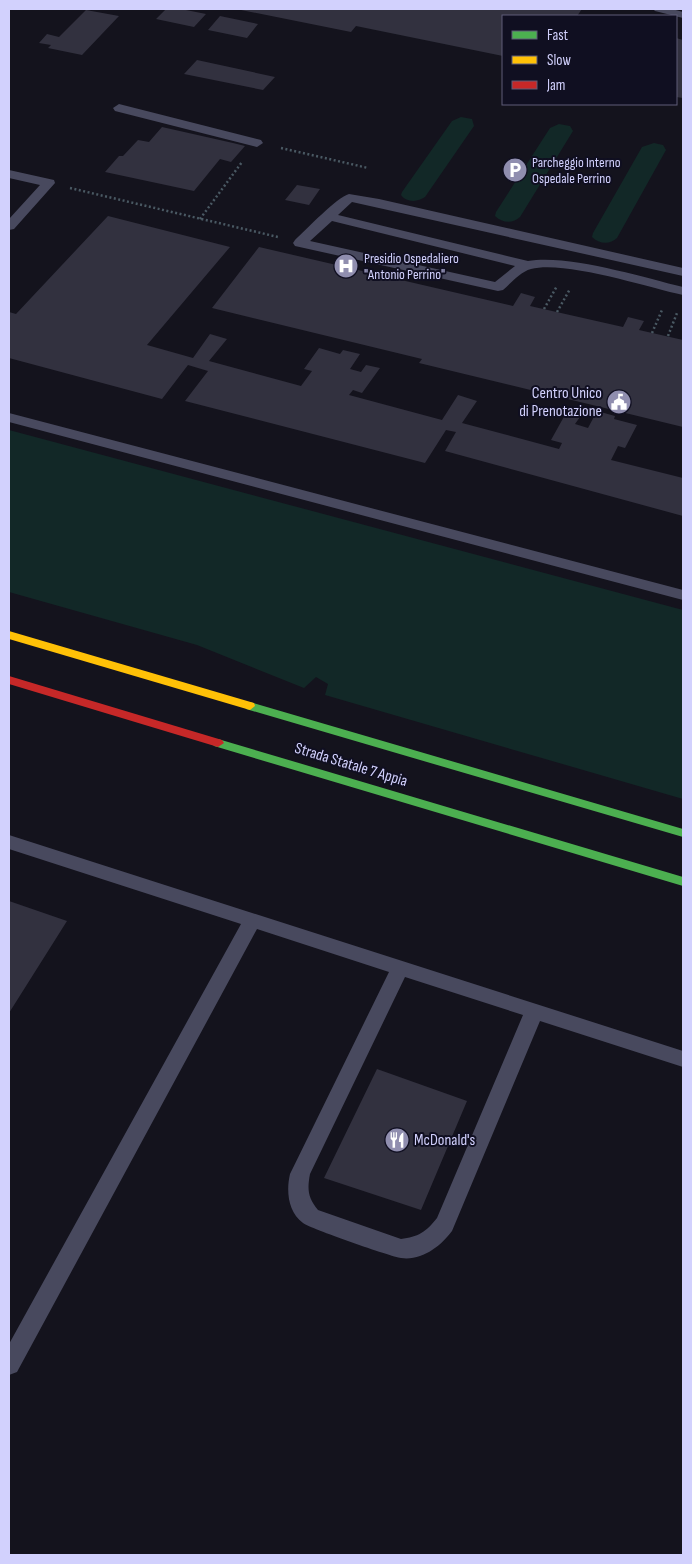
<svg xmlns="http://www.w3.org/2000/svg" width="692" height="1564" font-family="'Sofia Sans Condensed',sans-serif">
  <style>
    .green { fill: #122827 }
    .building { fill: #32313f }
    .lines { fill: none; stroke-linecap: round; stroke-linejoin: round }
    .path { stroke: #4a5963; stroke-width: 2.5; stroke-dasharray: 2 2.5; stroke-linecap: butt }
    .lane { fill: #48495e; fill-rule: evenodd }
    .fast { fill: #4caf50; fill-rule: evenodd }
    .slow { fill: #ffc107; fill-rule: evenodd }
    .jam { fill: #c62828; fill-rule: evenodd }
    .labels { text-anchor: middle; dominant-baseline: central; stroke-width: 4; stroke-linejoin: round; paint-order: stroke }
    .far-poi-label { font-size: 14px; fill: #d2d1fd; stroke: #100f21; text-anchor: start }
    .poi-label { font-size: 16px; fill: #d2d1fd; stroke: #100f21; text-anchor: end }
    .street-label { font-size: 16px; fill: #d2d1fd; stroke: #100f21 }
  </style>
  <rect width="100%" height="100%" fill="#14131d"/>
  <path class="green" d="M461,117L472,119L474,126L425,197C418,202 407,203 401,195L402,192L452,121Z
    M559,124L570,126L573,131L520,217C513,224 502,223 495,216L496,212L550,128Z
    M654,143L663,145L666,150L617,238C610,245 599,244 592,237L593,233L642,147Z
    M9,430L683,610V799L325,695L328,684L316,677L304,688L197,645L9,592Z"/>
  <path class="building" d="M166,9H181L206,14L194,27L156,19Z
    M236,9H582L577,16H503V56L356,26L351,32Z
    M86,10L119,16L82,55L48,48L51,45L39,43L47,34L59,37Z
    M220,16L258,24L247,38L208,30Z
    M676,38L683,40V98L676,97Z
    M197,60L275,77L263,90L184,74Z
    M162,127L233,143L245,146L231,162L220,159L194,191L105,172L119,156H123L138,140L149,142Z
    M297,185L320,189L309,205L285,200Z
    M108,216L230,247L147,345L193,358L210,334L227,339L209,361L301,386L312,371L304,369L319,348L340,354L343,350L360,354L350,369L361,372L366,365L380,368L362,393L353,390L349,395L442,420L458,395L477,401L462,423L559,449L562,443L551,440L566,413L580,417L575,424L588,428L597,411L615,416L614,419L637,425L625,448L618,446L611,460L683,478V516L445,451L456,432L446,430L425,463L185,401L208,371L188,365L162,399L9,358V312L16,314Z
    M259,247L513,306L521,293L535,297L530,306L623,327L628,317L644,321L639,330L683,340V427L419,363L422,359L212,308Z
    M9,901L67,921L9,1013Z
    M377,1069L467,1101L421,1210L324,1178Z"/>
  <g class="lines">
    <path class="path" d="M281,148L368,168
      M70,188L278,237
      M200,219L242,162
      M544,309L557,286
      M557,312L570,289
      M652,333L662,310
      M668,336L677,313"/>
    <path class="lane" d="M653,9H672L683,12V18L655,11Z
      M119,104L261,140L263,143L257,147L115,111L113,108Z
      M9,170L54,180L55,183L14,229L9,230V219L40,185L9,178Z
      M349,194L379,199L683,268V276L352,202L338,215L528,261C568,254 642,277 683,287V295C647,287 564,260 531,269C520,272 511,283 503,290L498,291L295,246L293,243L295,240C306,230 337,197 349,194ZM332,221L515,266L495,282L310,241Z
      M9,413L683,590V600L9,422Z
      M9,835L683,1051V1067L540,1021L452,1231C441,1246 422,1261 401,1258C392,1257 309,1228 303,1223C288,1212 286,1191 290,1174L389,972L257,929L17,1372L9,1375V1344L241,924L9,849ZM405,977L523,1015L437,1218C426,1232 418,1237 401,1239L318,1210C308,1198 307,1190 310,1174Z"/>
    <path class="fast" d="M250,702L683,829V837L246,709L245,706L246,703Z
      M218,739L683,877V886L214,746L212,743Z"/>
    <path class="slow" d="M9,631L254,703L255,706L250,710L9,639Z"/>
    <path class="jam" d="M9,676L222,740L224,743L218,747L9,684Z"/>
  </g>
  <defs>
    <symbol id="parking-disc" viewBox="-11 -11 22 22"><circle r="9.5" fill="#908eaf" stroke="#100f21"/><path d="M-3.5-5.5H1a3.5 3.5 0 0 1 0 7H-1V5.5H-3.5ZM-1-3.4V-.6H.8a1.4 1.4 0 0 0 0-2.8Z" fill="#fff"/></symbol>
    <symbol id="hospital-disc" viewBox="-11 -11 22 22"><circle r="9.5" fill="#908eaf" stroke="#100f21"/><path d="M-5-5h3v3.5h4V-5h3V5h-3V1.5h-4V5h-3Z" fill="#fff"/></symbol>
    <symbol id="civic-disc" viewBox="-11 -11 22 22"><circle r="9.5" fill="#908eaf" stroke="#100f21"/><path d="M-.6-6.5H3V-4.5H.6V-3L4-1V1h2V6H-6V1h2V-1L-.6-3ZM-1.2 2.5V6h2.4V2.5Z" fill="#fff"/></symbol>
    <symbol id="restaurant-disc" viewBox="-11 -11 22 22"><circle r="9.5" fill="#908eaf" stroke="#100f21"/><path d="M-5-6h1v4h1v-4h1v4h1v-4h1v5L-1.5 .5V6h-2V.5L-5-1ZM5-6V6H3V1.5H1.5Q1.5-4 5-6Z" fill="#fff"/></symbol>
  </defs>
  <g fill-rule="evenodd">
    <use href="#parking-disc" x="501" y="156" width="28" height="28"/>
    <use href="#hospital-disc" x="332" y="252" width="28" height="28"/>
    <use href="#civic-disc" x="605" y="388" width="28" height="28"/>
    <use href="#restaurant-disc" x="383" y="1126" width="28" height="28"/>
  </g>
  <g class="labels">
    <g class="far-poi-label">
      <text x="532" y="162">Parcheggio Interno<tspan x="532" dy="16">Ospedale Perrino</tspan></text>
      <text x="364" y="258">Presidio Ospedaliero<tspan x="364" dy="16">"Antonio Perrino"</tspan></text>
    </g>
    <g class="poi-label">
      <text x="602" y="393">Centro Unico<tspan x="602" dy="18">di Prenotazione</tspan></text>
      <text x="414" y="1140" text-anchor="start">McDonald's</text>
    </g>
    <g class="street-label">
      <text transform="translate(351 765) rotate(17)">Strada Statale 7 Appia</text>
    </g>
  </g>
  <rect width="692" height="1564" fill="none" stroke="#d2d1fd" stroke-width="20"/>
  <rect x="502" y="15" width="175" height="90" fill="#100f21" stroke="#5e5d79"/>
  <rect x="512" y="31" width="25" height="8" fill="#4caf50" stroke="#5e5d79"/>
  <text x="547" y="40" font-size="15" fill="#d2d1fd">Fast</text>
  <rect x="512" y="56" width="25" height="8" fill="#ffc107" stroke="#5e5d79"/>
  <text x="547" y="65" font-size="15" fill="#d2d1fd">Slow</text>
  <rect x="512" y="81" width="25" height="8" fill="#c62828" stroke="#5e5d79"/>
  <text x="547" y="90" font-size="15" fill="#d2d1fd">Jam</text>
</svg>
